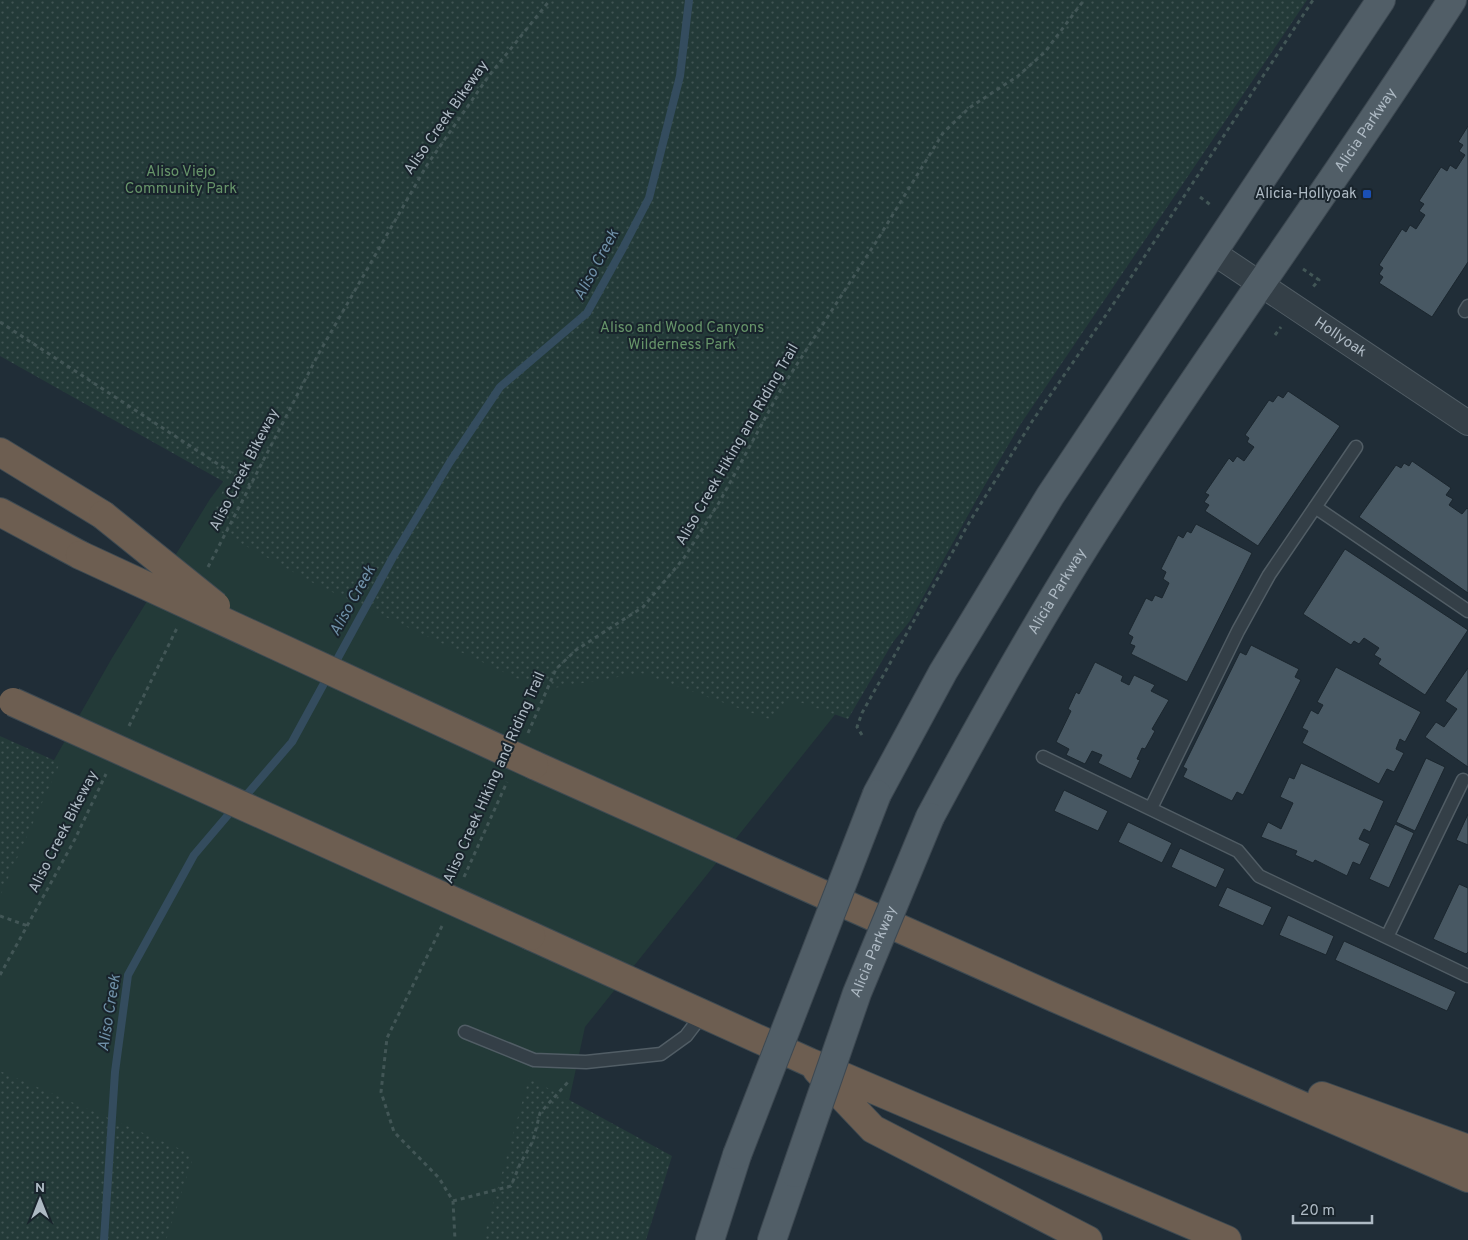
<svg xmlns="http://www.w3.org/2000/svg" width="1468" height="1240" font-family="Overpass,sans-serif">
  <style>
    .green { fill: #233a38 }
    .park { fill: url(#park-dots) }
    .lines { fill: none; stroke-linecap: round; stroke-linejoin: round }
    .stream { stroke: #344c5e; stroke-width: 8 }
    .building { fill: #485863; stroke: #1b262e }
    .service-casing { stroke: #515d65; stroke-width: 15 }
    .minor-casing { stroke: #515d65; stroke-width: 26 }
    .primary-casing { stroke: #3d4851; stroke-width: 30 }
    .motorway-casing { stroke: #3e4a52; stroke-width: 30 }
    .path { stroke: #425656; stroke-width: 3; stroke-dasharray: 4 4; stroke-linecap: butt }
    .service { stroke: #343f47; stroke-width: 12 }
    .minor { stroke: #343f47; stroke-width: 24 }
    .primary { stroke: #515e67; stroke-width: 28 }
    .motorway { stroke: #6d5e51; stroke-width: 28 }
    .primary-bridge-casing { stroke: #3d4851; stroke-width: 30; stroke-linecap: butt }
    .motorway-bridge-casing { stroke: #3e4a52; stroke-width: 30; stroke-linecap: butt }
    .primary-bridge { stroke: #515e67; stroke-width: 28 }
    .motorway-bridge { stroke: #6d5e51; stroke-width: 28 }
    .transit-dot { fill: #1a4fb4; stroke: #19242c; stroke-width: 2 }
    .labels { text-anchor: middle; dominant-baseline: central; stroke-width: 4; stroke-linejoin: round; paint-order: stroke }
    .street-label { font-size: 15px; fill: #aebac4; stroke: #19242c }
    .park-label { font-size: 15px; fill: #669469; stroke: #19242c }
    .poi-label { font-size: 15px; fill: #aebac4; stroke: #19242c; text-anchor: end }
    .water-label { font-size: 16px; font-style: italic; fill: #6f90a8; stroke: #19242c }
  </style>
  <defs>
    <pattern id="park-dots" width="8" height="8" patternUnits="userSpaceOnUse" patternTransform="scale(1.25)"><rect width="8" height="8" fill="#233a38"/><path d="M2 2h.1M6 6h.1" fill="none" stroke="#405453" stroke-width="1.8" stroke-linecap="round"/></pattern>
  </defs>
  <rect width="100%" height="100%" fill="#202d37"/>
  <path class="green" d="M1251,0L910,621L585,1027L539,1240H0V855L112,658L210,499L465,159Z"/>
  <path class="park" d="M0,0H1307L1020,425L848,719L788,698L772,720L641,673L542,690L315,584L208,525L226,483L0,356Z
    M0,736L60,763L0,896Z
    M0,1071L194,1155L166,1240H0Z
    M529,1078L672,1156L646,1240H483Z"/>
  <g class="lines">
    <path class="stream" d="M242,800L292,742L393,557L450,462L500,387L587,313L623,248L649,198L680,76L689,0
      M104,1240L115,1072L128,975L194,855L234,808"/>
  </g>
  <path class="building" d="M1468,126V262L1432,317L1379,283L1383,277L1379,274L1383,268L1379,265L1402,229L1406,232L1410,225L1416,229L1425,215L1419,211L1424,204L1419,201L1441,167L1447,171L1450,165L1456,169L1465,155L1459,151L1463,145L1458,142Z
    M1288,391L1340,426L1258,546L1205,511L1209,505L1204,502L1209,495L1205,493L1229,458L1233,462L1237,456L1244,461L1254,447L1247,442L1249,438L1245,435L1269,400L1273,402L1278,395L1283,398Z
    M1412,461L1451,488L1446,495L1453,499L1449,505L1462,514L1467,508L1468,509V593L1359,517L1396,465L1401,468L1404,463L1409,466Z
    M1196,524L1252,553L1187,682L1131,654L1135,646L1130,644L1133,637L1128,634L1146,598L1152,601L1155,595L1162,598L1169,583L1163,579L1166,572L1161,569L1178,535L1183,538L1187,531L1191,533Z
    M1345,549L1468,630L1425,695L1378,664L1381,659L1374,655L1379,648L1364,638L1359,644L1354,641L1351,645L1303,614Z
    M1251,645L1299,669L1295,677L1301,680L1243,795L1237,792L1232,801L1183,777L1187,769L1183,767L1240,652L1246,655Z
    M1095,662L1123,676L1121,681L1129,685L1134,675L1155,685L1151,691L1169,700L1152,729L1155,731L1145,749L1142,748L1137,759L1140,760L1131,779L1098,763L1102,755L1092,751L1085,764L1066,755L1069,749L1056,742L1071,711L1068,709L1076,692L1079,694Z
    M1336,667L1421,712L1405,742L1400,739L1396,749L1404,753L1394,772L1387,769L1379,784L1302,743L1308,731L1302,728L1311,710L1318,714L1323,705L1317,702Z
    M1468,668V767L1425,737L1436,722L1444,727L1457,709L1445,701Z
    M1426,758L1445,767L1415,831L1396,822Z
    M1301,763L1384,801L1370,832L1364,829L1359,839L1370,844L1360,865L1353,862L1347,876L1315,860L1313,863L1295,855L1297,851L1261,837L1268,822L1281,829L1293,803L1280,797L1289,777L1294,779Z
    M1064,790L1108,811L1098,831L1054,811Z
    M1468,814V845L1456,840Z
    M1128,822L1172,843L1162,863L1118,842Z
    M1395,824L1414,833L1389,888L1369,879Z
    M1180,848L1225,869L1216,888L1171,867Z
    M1459,884L1468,888V952L1466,954L1433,939Z
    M1227,887L1272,907L1263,926L1218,906Z
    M1288,915L1334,936L1326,955L1279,935Z
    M1344,941L1456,992L1447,1011L1335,960Z"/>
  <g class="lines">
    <defs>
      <path id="service" d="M1465,311L1468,306
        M1315,507L1468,611
        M1043,757L1238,851L1259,876L1468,976
        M1151,808L1238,631L1269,575L1356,447
        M1387,937L1463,780
        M465,1032L534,1060L586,1062L661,1054L686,1036L702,1015"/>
      <g id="minor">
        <path id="s1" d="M1214,253L1468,423"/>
      </g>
      <g id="primary">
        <path d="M877,794L943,672L1050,496L1381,0"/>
        <path id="s2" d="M930,817C983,718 1038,620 1098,526C1212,348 1338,178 1452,0"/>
        <path d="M710,1240L737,1155"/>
        <path d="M772,1240L795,1173"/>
      </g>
      <path id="motorway" d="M0,452L103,515
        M0,512L80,555
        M534,765L1055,998L1468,1178
        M531,936L809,1062L1227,1240
        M817,1070L873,1129L1088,1240
        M1322,1096L1468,1149"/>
    </defs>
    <use href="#service" class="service-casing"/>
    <use href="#minor" class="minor-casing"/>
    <use href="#primary" class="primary-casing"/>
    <use href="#motorway" class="motorway-casing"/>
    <path class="path" d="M1200,197L1212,206
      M1303,269L1319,280L1311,289
      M0,322L250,485
      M1275,335L1281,327
      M208,567L319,353L427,165L488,77L550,0
      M129,726L177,628
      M528,733L556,669L576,650L643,607L684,558L720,501L781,389L876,242L943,133L969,108L1018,76L1045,52L1084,0
      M862,735L857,727L862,713L970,521L1033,420L1110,309L1313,0
      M464,877L507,782
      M0,916L28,926
      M442,926L387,1038L381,1092L394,1132L439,1178L453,1201L455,1240
      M0,975L75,839L106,774
      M453,1201L511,1186L520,1164L533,1141L540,1113L569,1081"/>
    <use href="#service" class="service"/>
    <use href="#minor" class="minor"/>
    <use href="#primary" class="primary"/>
    <use href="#motorway" class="motorway"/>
    <defs>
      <g id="primary-bridge">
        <path d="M737,1155L877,794"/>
        <path id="s3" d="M795,1173L857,993L930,817"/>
      </g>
      <path id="motorway-bridge" d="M103,515L216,606
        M80,555L534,765
        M13,702L531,936"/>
    </defs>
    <use href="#primary-bridge" class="primary-bridge-casing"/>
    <use href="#motorway-bridge" class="motorway-bridge-casing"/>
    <use href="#primary-bridge" class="primary-bridge"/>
    <use href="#motorway-bridge" class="motorway-bridge"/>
  </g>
  <rect class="transit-dot" x="1362" y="189" width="10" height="10" rx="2.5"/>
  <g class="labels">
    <g class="street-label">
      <text transform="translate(447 118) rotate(-55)">Aliso Creek Bikeway</text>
      <text stroke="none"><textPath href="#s2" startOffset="814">Alicia Parkway</textPath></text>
      <text stroke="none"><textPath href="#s1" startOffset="152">Hollyoak</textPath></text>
      <text transform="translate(738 445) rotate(-60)">Aliso Creek Hiking and Riding Trail</text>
      <text transform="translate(245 470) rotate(-63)">Aliso Creek Bikeway</text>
      <text stroke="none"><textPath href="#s2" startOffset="259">Alicia Parkway</textPath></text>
      <text transform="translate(495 778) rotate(-66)">Aliso Creek Hiking and Riding Trail</text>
      <text transform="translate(64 832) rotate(-63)">Aliso Creek Bikeway</text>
      <text stroke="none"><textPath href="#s3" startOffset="235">Alicia Parkway</textPath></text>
    </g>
    <g class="park-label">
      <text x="181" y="172">Aliso Viejo<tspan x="181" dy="17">Community Park</tspan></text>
      <text x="682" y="328">Aliso and Wood Canyons<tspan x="682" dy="17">Wilderness Park</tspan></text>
    </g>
    <g class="poi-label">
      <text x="1357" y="194">Alicia-Hollyoak</text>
    </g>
    <g class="water-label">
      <text transform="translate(597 265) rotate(-62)">Aliso Creek</text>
      <text transform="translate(353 601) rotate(-61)">Aliso Creek</text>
      <text transform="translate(110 1013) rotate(-81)">Aliso Creek</text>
    </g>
  </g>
  <g transform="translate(40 1200)" stroke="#19242c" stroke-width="4" paint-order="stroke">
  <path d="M0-4L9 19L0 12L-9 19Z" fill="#aebac4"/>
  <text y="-8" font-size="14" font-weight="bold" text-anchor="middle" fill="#aebac4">N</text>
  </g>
  <path d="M1293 1215v8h79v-8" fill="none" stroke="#aebac4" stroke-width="2.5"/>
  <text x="1300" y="1215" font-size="15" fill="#aebac4" stroke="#19242c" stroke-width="4" paint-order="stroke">20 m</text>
</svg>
